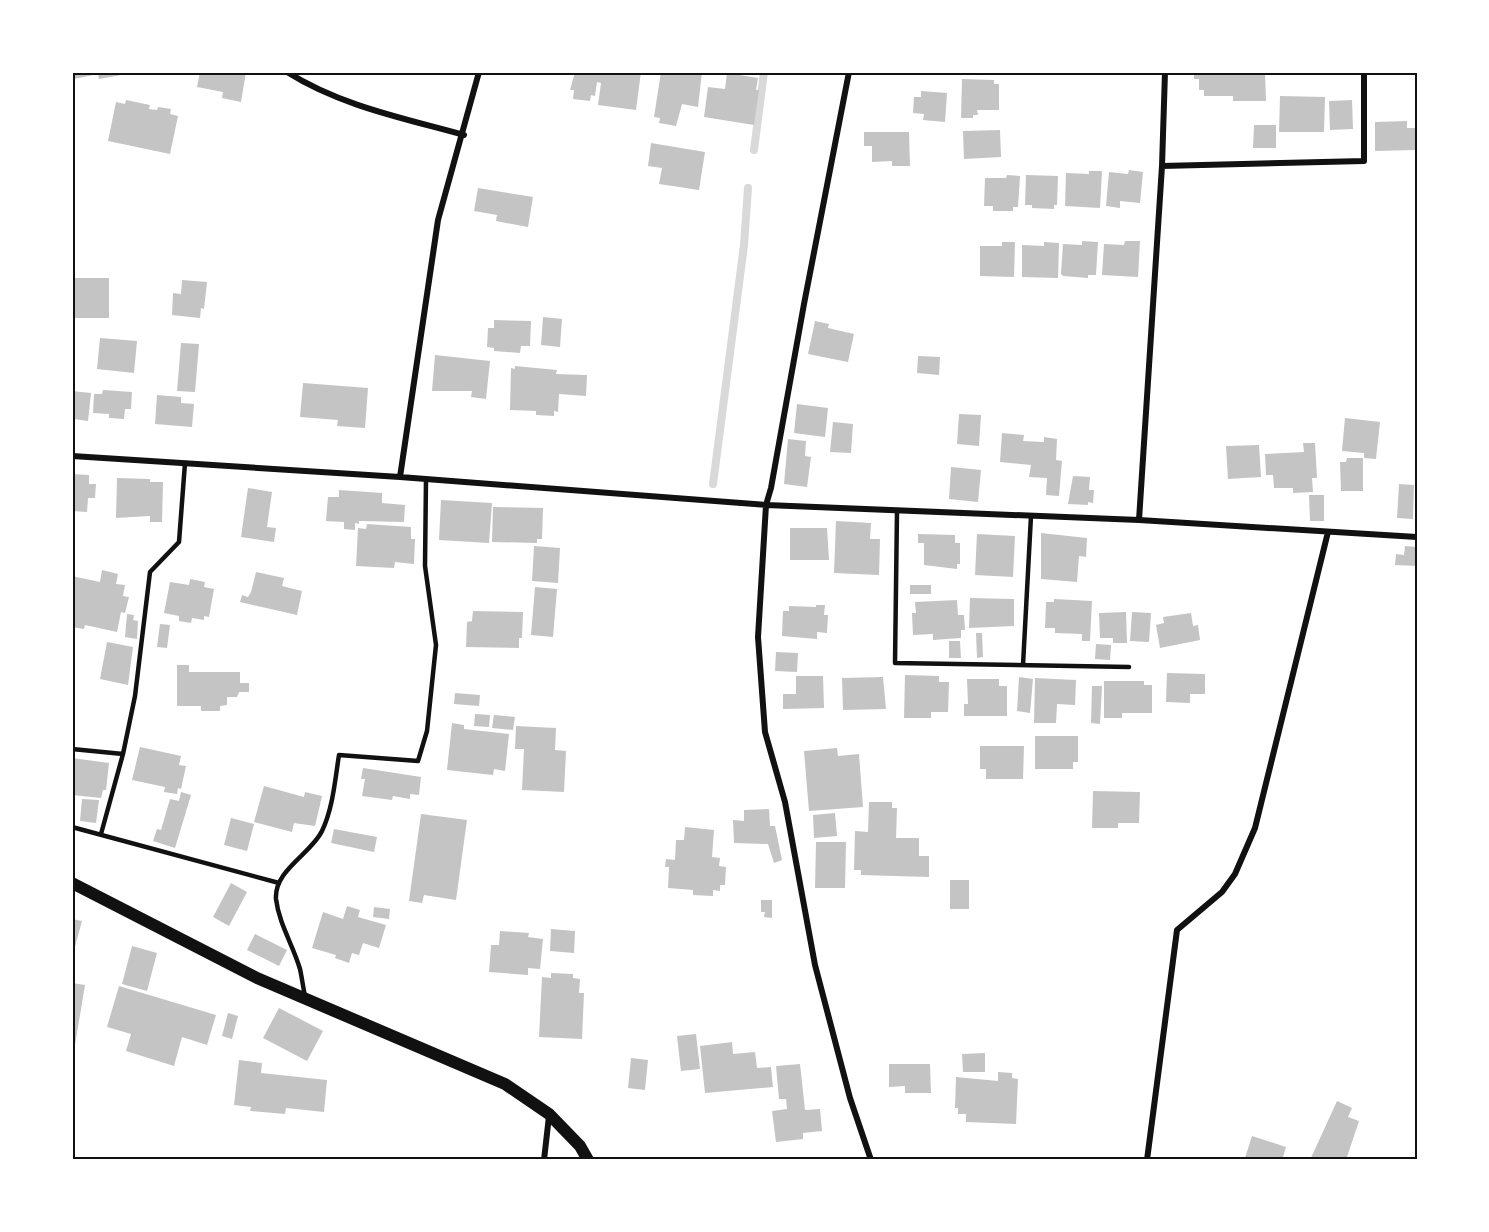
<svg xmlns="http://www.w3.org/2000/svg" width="1489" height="1232" font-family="Cabin,sans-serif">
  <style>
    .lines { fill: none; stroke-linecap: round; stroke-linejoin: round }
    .stream { stroke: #d9d9d9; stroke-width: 8 }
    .building { fill: #c4c4c4 }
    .service { stroke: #111; stroke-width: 4.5 }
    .minor { stroke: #111; stroke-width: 6 }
    .secondary { stroke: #111; stroke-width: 12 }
    .neatline { fill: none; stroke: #111; stroke-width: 2 }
  </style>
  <rect width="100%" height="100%" fill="#fff"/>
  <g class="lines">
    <path class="stream" d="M754,150L764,72
      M713,484L744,245L748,188"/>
  </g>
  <path class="building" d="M72,72H131L132,73L99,79L98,74L74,79Z
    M200,72H246L241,102L222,98L223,92L197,87Z
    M575,72H641L636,110L598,105L601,83L597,82L595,96L591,95L590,101L573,99L574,90H570Z
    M661,72L692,75V72H702L698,107L682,104L676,126L659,123L660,118L654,117Z
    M1194,72H1265L1266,101H1233V96H1204V90H1199V79H1194Z
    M727,73L758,78L756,90H759L754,125L704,117L708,87L725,89Z
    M962,79L994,80V84H999V110H977L978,115H973V118H961Z
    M921,91L947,93L945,122L923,120L924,114L913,113L914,97H921Z
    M1280,96L1325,97L1324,132H1279Z
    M126,100L150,105L149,109L157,110L158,107L171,109L170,114L178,116L170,154L108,141L116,102L125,104Z
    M1352,100L1353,129L1330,130L1329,101Z
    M1407,121V128H1415V150L1375,151V122Z
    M1254,125H1276V148H1253Z
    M1000,130L1001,157L964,159L963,131Z
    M864,132H909L910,166H892V161L872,162V146H864Z
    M651,143L705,152L699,190L659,184L662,168L648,166Z
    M1129,170L1143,172L1140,203L1120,201V208L1106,206L1109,172L1128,174Z
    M1089,171H1102L1100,208L1065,206L1066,173L1089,174Z
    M1007,175L1020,176L1018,207H1013V211H993V206H984L985,178H1006Z
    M1026,175L1058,176L1057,205H1054V209L1032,208V205H1025Z
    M478,188L533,197L528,227L496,221L497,215L474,211Z
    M1082,241L1098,242L1096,275H1088V278L1063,276L1061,274L1063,244L1082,245Z
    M1125,241H1140L1138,277L1102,275L1104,244L1124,245Z
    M1002,242H1015L1014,277L980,276V246H1002Z
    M1044,242L1059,243L1058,278L1022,277V245L1044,246Z
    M72,278H109V318H72Z
    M182,280L207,282L204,309L201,308L200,318L172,315L173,293L181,294Z
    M543,317L562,319L560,347L541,345Z
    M494,320L531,321L530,346H521L520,353L494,351V348L487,347L488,328H494Z
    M815,321L829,324L828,328L854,334L848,362L808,354Z
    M100,338L137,341L134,373L97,369Z
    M181,343L199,344L195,392L177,391Z
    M435,355L490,361L486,399L471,397L472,391H432Z
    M918,356L940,357L939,375L917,373Z
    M515,366L557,370L556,374L587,375L586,396L559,394L558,412L554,411V416L536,415V411L510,410L511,368L515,369Z
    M303,383L368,388L365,428L337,426L338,420L300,417Z
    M103,390L132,392L131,409H125L124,419L109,418V414L93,413L94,394H102Z
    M72,391L91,393L88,421L74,419Z
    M157,395L181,397V403L194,404L192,427L155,424Z
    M797,404L828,408L825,437L794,433Z
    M959,414L981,415L979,446L957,444Z
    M1345,418L1380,422L1376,459L1364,458V453L1342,451Z
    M833,422L853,424L851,453L830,452Z
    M1002,433L1024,435L1023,441L1044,442V437L1057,439L1056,460L1062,461L1059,496L1046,495L1047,478L1029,477L1031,465L1000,462Z
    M788,439L806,441L805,456L811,457L807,487L784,484Z
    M1303,443H1315L1317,478H1312L1313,492L1293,493V488H1274L1273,475H1266L1265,454L1304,452Z
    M1259,445L1261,477L1228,479L1226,446Z
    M1347,458H1363V491H1341L1340,462H1346Z
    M951,467L981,470L978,502L949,499Z
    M72,474L89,475V484H96L95,498H88L87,512L72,511Z
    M1073,476L1090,477L1089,490H1094L1093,503L1088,502V505L1068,504Z
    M117,478L150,479V482H163L162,522H150V516L116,518Z
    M1399,484L1414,485L1413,519L1397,518Z
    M248,488L272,492L267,527L276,528L274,542L241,537Z
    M339,490L382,493V503L405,505L404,522L359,521V524L355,523V530L344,529V522L326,521L328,497H339Z
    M1309,495H1324V521H1310Z
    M441,500L492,503L489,543L439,540Z
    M493,507L543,508L542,539H537V543L492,542Z
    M836,521L871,523L870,539H880L879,575L834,573Z
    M367,524L411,527V539H415L414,564L395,562L394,568L356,566L358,528L366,529Z
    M790,528H827L829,560H790Z
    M1041,533L1087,538L1086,557L1079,556L1077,582L1041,579Z
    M918,534L955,535V543H960V564H957V569L924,565V543H918Z
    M977,534L1015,536L1013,577L975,575Z
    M534,546L560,548L558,583L532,581Z
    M1405,546L1417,547V566L1395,565L1396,554L1404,555Z
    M102,570L118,574L116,584L125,585L123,596L129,597L125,613L121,612L117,632L85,625L84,629L72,627V576L100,582Z
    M256,572L284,578L282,586L302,591L297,615L240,602L242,595L248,597L251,592Z
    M190,579L205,582L204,587L214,589L209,617L204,616V620L192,618L191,623L179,621V616L164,613L170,582L189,585Z
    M910,585H931V594H910Z
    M535,587L557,589L553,637L531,635Z
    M970,598L1014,599V626L969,628Z
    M1054,599L1092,601L1090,641H1082V634L1055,633V628H1045L1046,602H1054Z
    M957,600L958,615H964L965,630H961V638L933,640V634L913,635L912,613H916L915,602Z
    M816,605H825L824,615H828L827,633L817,632V639L782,636L783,611H789V606L816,607Z
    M473,611L523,612L522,638H519V648L466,647L467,622L472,621Z
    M1126,612L1127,643H1113V638H1100L1099,613Z
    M1132,612L1151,613L1149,642L1130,641Z
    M1191,613L1193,626L1198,625L1200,640L1160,648L1156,625L1164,623L1163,617Z
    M127,614L134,615L133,620L138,621L137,639L125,637Z
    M160,624L170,625L167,648L157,647Z
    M976,633H982L983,657L977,658Z
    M949,641H960L961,658H949Z
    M107,642L133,647L128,685L100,679Z
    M1096,644L1111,645L1110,660L1095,659Z
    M776,652L798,653L797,672L775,671Z
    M177,665H189V672H240V683H249V692H239L237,697H227V705L220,706V711H201V706H177Z
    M1167,673L1205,674V694H1190V703L1166,702Z
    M905,675L939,676V682H949L948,712H931V718H904Z
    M796,676H823L824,708L783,709V694H796Z
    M883,677L886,709L843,710L842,678Z
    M1019,677L1033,679L1030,713L1017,711Z
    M1035,678L1076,680L1075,705L1057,704L1056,723H1034Z
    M967,679H999V686H1007V716H964V704H968Z
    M1104,681H1144V685H1152V713H1122V718H1104Z
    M1092,686H1102L1100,724L1091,723Z
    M455,693L480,695L479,706L454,704Z
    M475,714L490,715L489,727L474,726Z
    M494,715L515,717L513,730L492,728Z
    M452,723L464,725V729L509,734L505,771L494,769L493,775L447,770Z
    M516,726L556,728L555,750L566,751L564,792L522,790L524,749H515Z
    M1035,736H1078V762H1073V769H1035Z
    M980,746H1024L1023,779H986V769H980Z
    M140,747L181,756L179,765L186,766L181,789L178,788L177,794L164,792L165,787L132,780Z
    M837,748L838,756L859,754L863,807L809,811L804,751Z
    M72,758L109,763L106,790H103L101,798L72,795Z
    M363,768L421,777L419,795L410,794V799L393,796L392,800L362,796L365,779H361Z
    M264,786L304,797L305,792L322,796L315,826L294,823L292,832L254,822Z
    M1093,791L1140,792L1139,823H1118V828H1092Z
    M181,792L191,795L175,848L153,841L157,829L161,830L170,799L179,801Z
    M82,799L99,800L96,823L80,821Z
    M869,802H892V808H897L896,838H919V856H929V877L861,875V870H854L855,831L868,832Z
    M769,809L770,826H775L782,860L774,863L768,844L734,843L733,820L744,821V810Z
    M835,813L837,836L814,838L813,815Z
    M421,814L467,820L456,900L424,895L422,903L409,901Z
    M231,818L254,824L247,851L224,845Z
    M685,827L714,830L712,857L720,858L719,866L726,867L725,885H720V891L713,890V896L693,895V890L668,888L669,867H665L666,859L675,860L676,840H684Z
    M334,829L377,837L374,852L331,843Z
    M816,842H846L845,888H815Z
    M950,880H969V909H950Z
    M231,883L247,892L229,926L213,917Z
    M761,900H772V918L764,917L765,912H761Z
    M347,906L360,910L358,917L386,925L379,948L363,943L359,955L352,953L349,963L335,958L336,955L312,948L323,912L343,919Z
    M374,907L390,909L389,919L373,917Z
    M72,919L82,921L73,954H72Z
    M551,929L575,931L574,953L550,951Z
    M500,931L529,933L528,937L543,939L540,969L528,968V975L489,972L491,945H499Z
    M255,934L287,950L279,966L247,950Z
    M132,946L157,953L147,991L122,984Z
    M551,973L573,974V978L580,979L579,993H584L582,1039L539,1037L542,977L551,978Z
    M72,983L85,985L75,1045L72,1044Z
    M119,986L216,1015L207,1045L182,1037L174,1066L126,1051L131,1034L107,1027Z
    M279,1008L323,1031L307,1061L263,1038Z
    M228,1013L238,1016L232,1039L222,1036Z
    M696,1034L700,1069L681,1071L677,1036Z
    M732,1042L733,1054L755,1052L757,1068L771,1067L773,1087L705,1093L700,1046Z
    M985,1053V1072H963L962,1054Z
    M631,1058L648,1060L645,1090L628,1088Z
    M239,1060L262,1063L261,1073L327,1080L324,1112L286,1108L285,1114L250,1111L251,1107L234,1105Z
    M800,1064L805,1110L820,1109L822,1131L803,1133V1139L776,1142L772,1111L787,1109L786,1099H779L776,1066Z
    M889,1064H930L931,1093H905V1086L889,1087Z
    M998,1072L1012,1073V1078L1018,1079L1016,1124L966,1122V1114H958V1108H955L956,1077L998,1081Z
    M1337,1101L1352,1108L1348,1117L1359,1121L1346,1160H1310Z
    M1252,1136L1286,1147L1283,1157L1290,1160L1245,1158Z"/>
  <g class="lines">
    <path class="service" d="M897,511L895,663L1129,667
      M1023,665L1031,516
      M72,749L123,754
      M72,827L279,883
      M101,834L123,754L135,696L150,572L179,542L185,463
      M305,996C303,987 302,978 300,969C293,945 279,924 276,899C274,870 311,854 322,831C333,808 335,780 339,755L418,761L427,731L436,645L425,566L426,479"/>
    <path class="minor" d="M287,72C341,106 403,118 464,135
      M849,72L804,304L771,488L766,505L758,637L765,732L785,802L815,965L850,1098L871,1160
      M1162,166L1364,161V72
      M72,456L400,477L766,505L1139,520L1417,537
      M400,477L438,220L479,72
      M1139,520L1162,166L1165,72
      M544,1160L549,1116
      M1147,1160L1177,930L1222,892L1235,874L1255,828L1328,532"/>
    <path class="secondary" d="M72,883L257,978L505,1084L549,1114L580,1146L588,1160"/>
  </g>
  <rect width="1489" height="1232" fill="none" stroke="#ffffff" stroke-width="147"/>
  <rect x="74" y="74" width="1342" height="1084" class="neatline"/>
</svg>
